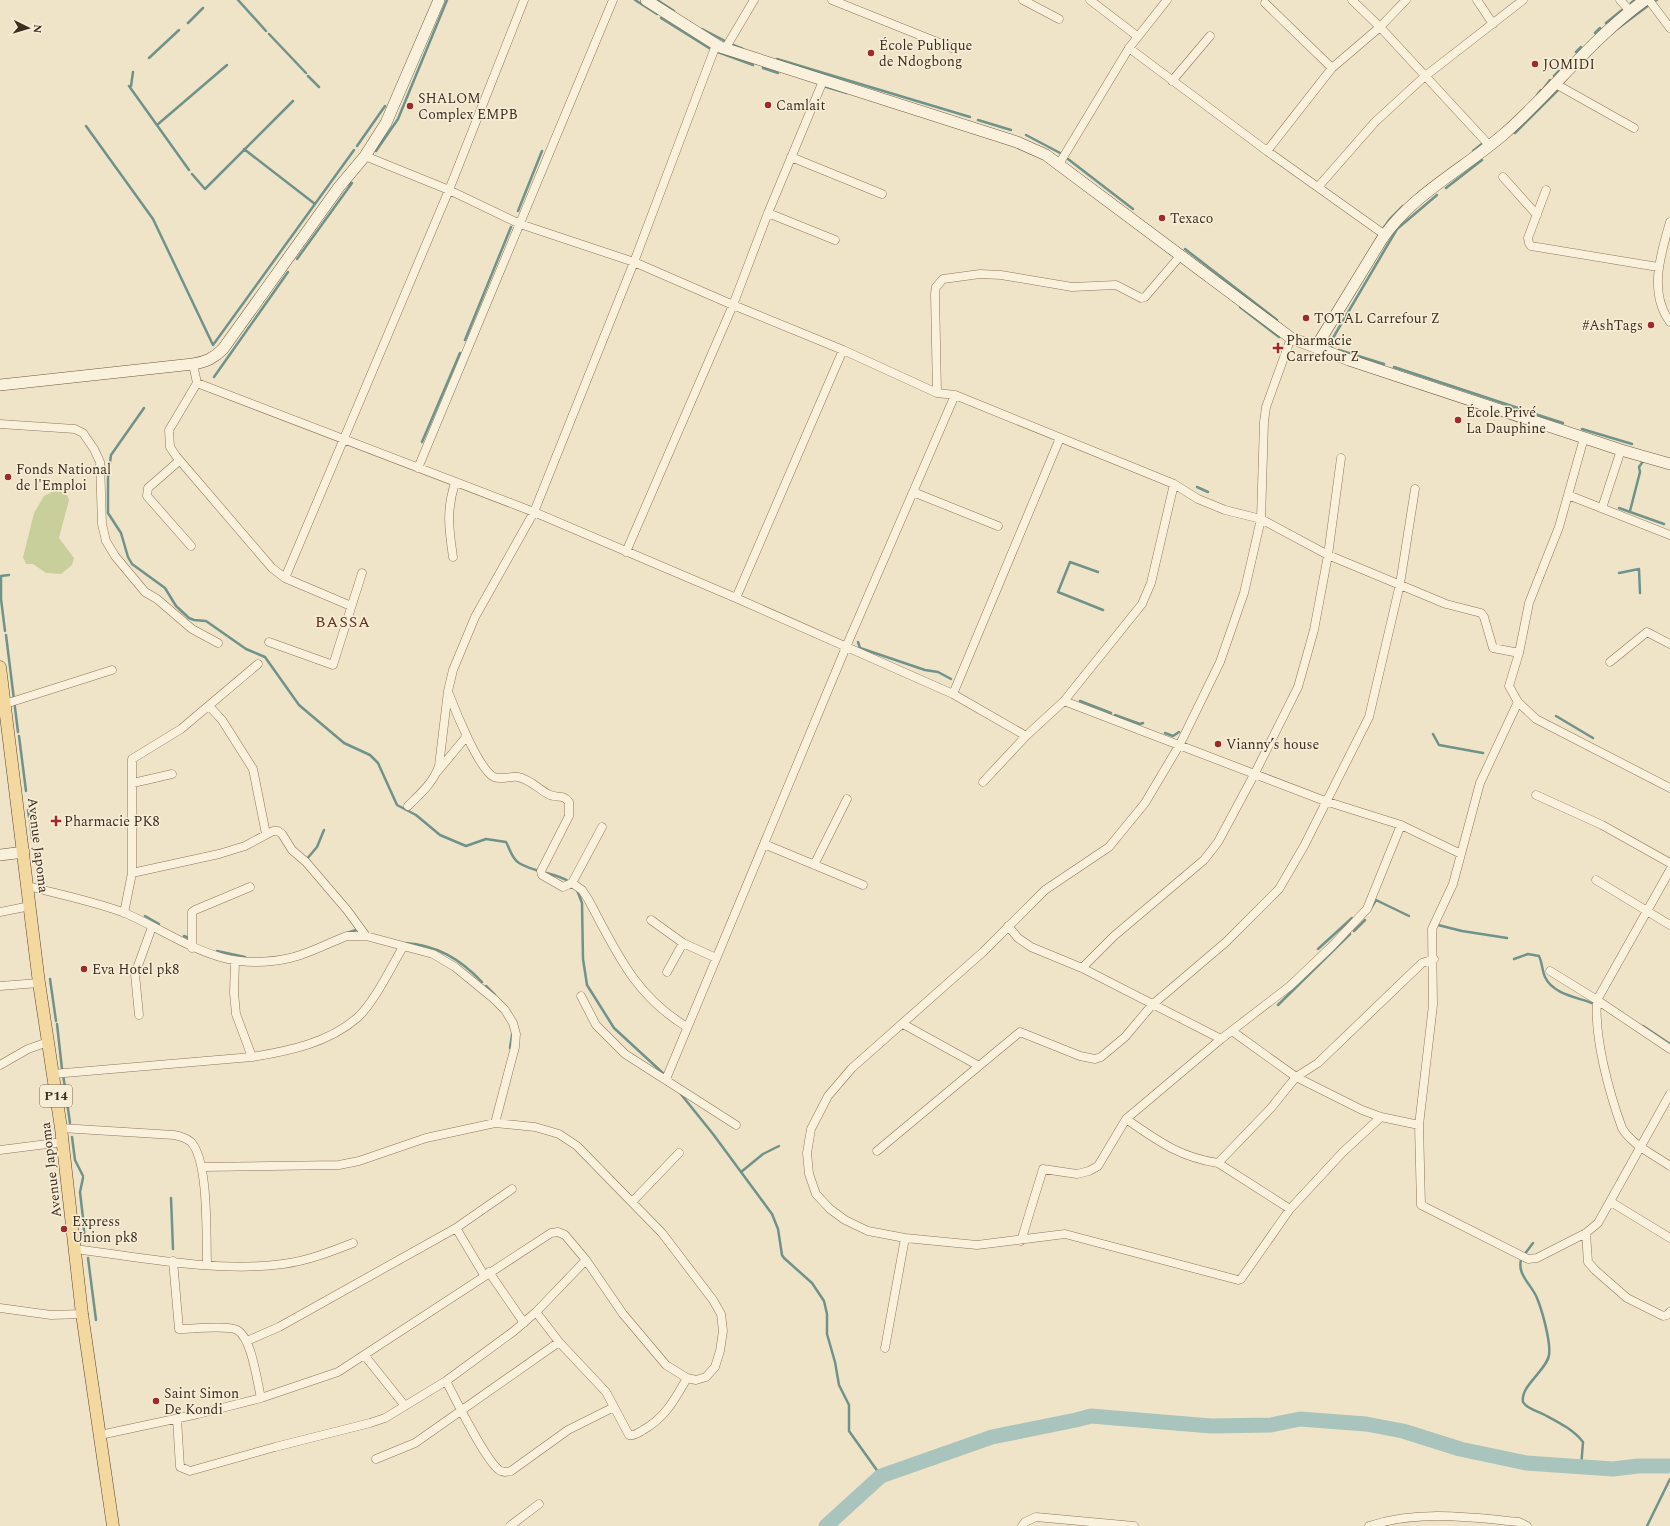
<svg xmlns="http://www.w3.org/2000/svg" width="1670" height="1526" font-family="Spectral,serif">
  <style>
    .green { fill: #c9cf9b }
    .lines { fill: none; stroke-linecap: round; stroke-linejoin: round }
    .stream { stroke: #6f938a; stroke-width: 2.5 }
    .river { stroke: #a9c4bc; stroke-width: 15 }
    .street-casing { stroke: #8d765c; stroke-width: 9 }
    .secondary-casing { stroke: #6f573f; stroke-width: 12 }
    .primary-casing { stroke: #5b4430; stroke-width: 13 }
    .street { stroke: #faf1dc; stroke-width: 8 }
    .secondary { stroke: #faf1dc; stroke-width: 11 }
    .primary { stroke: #f3d9a0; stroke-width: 12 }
    .poi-dot { fill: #9e2a2b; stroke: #f7eed8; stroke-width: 1.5 }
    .labels { text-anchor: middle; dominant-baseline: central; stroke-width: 3; stroke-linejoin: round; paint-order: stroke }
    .shield { fill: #f7eed8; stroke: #756857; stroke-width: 1 }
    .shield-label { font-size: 13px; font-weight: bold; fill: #3d2e20 }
    .poi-label { font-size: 14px; fill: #3d2e20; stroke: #f7eed8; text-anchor: start }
    .street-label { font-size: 14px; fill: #3d2e20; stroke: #f7eed8 }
    .quarter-label { font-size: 16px; letter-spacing: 1px; fill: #6b2e1e; stroke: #f7eed8 }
  </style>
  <rect width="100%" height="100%" fill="#f0e4c8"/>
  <path class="green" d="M54,491C61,491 68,493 69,500L59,538L74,558L72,565L61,574L46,573L33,564H26L23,557L34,513L44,496Z"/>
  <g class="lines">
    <path class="stream" d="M238,0L266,31
      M635,0L657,14
      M657,0L674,11
      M1655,1L1657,0
      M1631,3L1635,0
      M661,18L709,48
      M188,23L203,8
      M1606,23L1622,10
      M702,29L727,42
      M1617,29L1649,5
      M1595,33L1600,28
      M269,34L306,73
      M733,45L743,49
      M718,52L753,65
      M1576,52L1581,47
      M149,58L179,30
      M777,59L970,117
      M763,68L778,73
      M308,76L319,87
      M1554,76L1561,69
      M129,86L189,170
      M131,86L133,72
      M823,86L847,93
      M1544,88L1550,80
      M1537,95L1541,90
      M978,120L1011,130
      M157,125L227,65
      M86,126L153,219L213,345L354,150
      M1515,133L1558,90
      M1026,135L1062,154
      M357,146L385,106
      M244,149L315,204
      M376,151L398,119L447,0
      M1473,151L1483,143
      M1068,159L1133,209
      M192,174L205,189L293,101
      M1446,188L1482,160
      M518,211L542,151
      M1382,230L1390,219L1403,206
      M1185,249L1277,320
      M297,259L352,183L345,185
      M1240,307L1279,337
      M465,340L511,227
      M1332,348L1330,346V343L1397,229L1437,195
      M1339,350L1384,364
      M1394,367L1518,408
      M214,377L288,272
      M144,408L111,455L108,477V513L121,533L128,557L132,564L165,588L176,606L189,618L194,620L206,621L246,649L265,657L299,705L344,743L370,755L378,763L397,805L416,815L440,835L466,846L486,839L506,842C510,849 512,859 519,863C535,873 555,872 570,882
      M1535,414L1563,423
      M1582,429L1632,444
      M422,442L460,353
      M1197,487L1208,492
      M1619,508L1664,524
      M1630,511L1640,472L1639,467L1644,460
      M1098,572L1070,562L1058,592L1103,610
      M1619,573L1639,569L1640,593
      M5,631L1,599V576L9,575
      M6,635L18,732
      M858,642L860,648L863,649L925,670L938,672L951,679
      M1080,701L1111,713
      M1115,715L1140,724L1143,723
      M1556,716L1593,738
      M1165,733L1173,736L1179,732
      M1433,734L1439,745L1483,753
      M19,736L26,791
      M28,810L29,817
      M30,821L32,838
      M306,860L317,847L324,830
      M577,890L582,903L583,959L587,985L614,1028L665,1075
      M1371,908L1376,900L1409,916
      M145,916L159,924
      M1438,925L1462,931L1507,938
      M1354,931L1365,920
      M347,933L359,929
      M184,936L191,939
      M405,943C437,945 460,959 482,982
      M1318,949L1352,918L1354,919
      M217,951L245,957
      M1514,959L1528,954L1539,956C1542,962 1542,970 1545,977C1553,994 1576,997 1592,1003
      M50,979L56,1021
      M486,986L495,995
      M1278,1005L1350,934
      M57,1024L62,1069
      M1643,1026L1670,1044
      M510,1048L512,1035
      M63,1074L70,1123
      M680,1093L713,1134L772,1214L778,1229L782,1255L784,1258L812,1283L824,1301L827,1314V1334L835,1362L839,1385L849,1405V1431L881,1476
      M72,1137L75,1160L83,1176
      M741,1172L763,1154L779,1146
      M171,1198L173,1249
      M83,1218L80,1192L83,1178
      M83,1222L85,1239
      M1524,1255L1533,1243
      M88,1258L96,1320
      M1521,1260C1517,1275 1532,1285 1537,1298C1542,1310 1551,1342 1549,1355C1547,1370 1520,1386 1523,1402C1527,1409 1538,1411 1545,1415C1558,1422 1574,1430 1583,1442L1581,1468
      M1647,1526L1670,1479"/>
    <path class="river" d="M826,1526L881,1476L992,1437L1076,1420L1091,1416L1211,1426L1271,1425L1300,1419L1366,1424L1403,1431L1460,1449L1526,1463L1613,1469L1638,1466H1670"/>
    <defs>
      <path id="street" d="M832,0L952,48
        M1023,0L1059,19
        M1090,0L1137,36
        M1352,0L1380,27L1489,145
        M1477,0L1493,24
        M1620,0L1630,11
        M1649,0L1670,28
        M1265,3L1332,68
        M1129,48L1267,151L1385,235
        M725,49L754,0
        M1172,81L1210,36
        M1554,83L1634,128
        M1267,151L1332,68L1380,27L1406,0
        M365,156L449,190L520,224L634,262L733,305L843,350L937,393L955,395L1174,484L1198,499L1225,510L1261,519L1328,555L1446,604L1481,613L1484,617L1493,648L1519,653
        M791,157L882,194
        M1059,164L1129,48L1167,0
        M1503,177L1537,215
        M1318,187L1375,122L1424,77L1523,0
        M1546,190L1528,238L1529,243L1531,246L1658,267
        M768,213L835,240
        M1670,222C1661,253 1648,293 1670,322
        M1291,338L1266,407L1264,422L1261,519L1244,593L1220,662L1180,744L1145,803L1109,847L1045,890L983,952L852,1068L828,1096L811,1129L807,1153L809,1174L816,1194L830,1209L845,1220L868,1231L905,1238L977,1245L1065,1234L1238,1280L1241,1279L1290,1209L1343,1152L1381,1117
        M193,364L197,383L534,512L736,598L953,694L1026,736
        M197,383L169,430L170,447L176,456L272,568L285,578L351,606
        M937,393L935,294L936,287L943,279L980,274L1001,275L1072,287L1116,285L1141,298L1145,297L1181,255
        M0,424L75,429L83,433L94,449L100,462L102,524L106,541L115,556L145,592L157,599L192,629L218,643
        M1584,438L1559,527L1529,603L1519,653L1509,686L1518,702L1536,719L1670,788
        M179,461L148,488L147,496L191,546
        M418,468L613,0
        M913,492L998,526
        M1568,495L1670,535
        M1602,508L1621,450
        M626,552L733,305L768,213L823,81
        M453,557C449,529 446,511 455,483
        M285,578L449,190L524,0
        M736,598L843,350
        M269,642L333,665L362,573
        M1610,662L1647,632L1670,644
        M449,694C455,710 479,770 494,777C501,780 510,776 518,777C529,779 539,789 548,794C556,799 562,793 569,802V816L541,871L542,875L563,887L572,883L602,827
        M953,694L1060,438
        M1064,701L1325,801L1401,825L1461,854
        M1518,702L1480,783L1453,884L1432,929L1433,1005L1419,1125L1421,1205L1528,1259L1537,1258L1586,1233L1598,1223L1670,1094
        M5,704L112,670
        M209,706L222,720L253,769L266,834
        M437,772L466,737
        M983,782L1026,736L1064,701L1142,604L1151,583L1174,484
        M133,783L172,774
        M1536,795L1602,825L1670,863
        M408,806C421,793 433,783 439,766L448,691L453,670L475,617L534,512L634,262L716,45
        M764,844L863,885
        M814,865L847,799
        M1670,870L1597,1000C1594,1038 1609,1092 1622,1128C1632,1145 1654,1155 1670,1166
        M132,873L219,854L245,846L273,831H278L282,834L292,850L306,862L347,910L366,936
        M1596,880L1670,925
        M572,883L582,890L588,899C616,951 634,995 687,1027
        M28,886C58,894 97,902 125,913C184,939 220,974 290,958C309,954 328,943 347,936H366L433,954L455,967L494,999L505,1010L513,1023L516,1034L515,1047L495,1123
        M0,912L30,906
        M124,913L132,873V759L181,729L258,664
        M651,920L683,943L716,958
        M1008,926L1018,938L1031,947L1082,968L1221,1039
        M192,948V912L195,910L250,887
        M235,961L234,993L236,1014L252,1057
        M1082,968L1114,936L1204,860L1218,842L1255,773L1298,687L1314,630L1328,555L1341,458
        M1550,971L1597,1000L1670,1049
        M667,972L683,943
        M0,986L39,983
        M581,996L596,1025L625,1054L736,1125
        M139,1015L135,974L152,927
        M1232,1031L1296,1077L1362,1110L1381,1117L1419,1125
        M0,1065L28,1049L48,1042
        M979,1066L1020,1032L1080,1056L1095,1059L1101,1057L1125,1037L1152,1005L1226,942L1279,889L1304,846L1369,717L1400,584L1415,489
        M53,1074L252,1057C289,1051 328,1043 357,1018C374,1003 391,967 403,947
        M666,1079L846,647L955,395
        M1126,1119C1158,1141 1179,1157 1218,1163L1271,1108L1296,1077L1318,1063L1422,963L1434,959
        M61,1128L174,1135C180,1136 186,1138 191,1142C209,1161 206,1236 207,1264
        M0,1150L63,1142
        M877,1151L979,1066L903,1024
        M1218,1163L1290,1209
        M632,1202L679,1153
        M1611,1202L1670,1238
        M456,1228L484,1275
        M1586,1233L1588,1262L1595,1270L1627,1298L1663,1316L1667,1315L1670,1312
        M1021,1241L1043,1169L1077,1174L1089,1171L1098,1166L1126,1119L1221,1039L1290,986L1332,946L1367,909L1401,825
        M75,1249C139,1257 219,1273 283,1264C307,1261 330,1252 353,1243
        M173,1261L179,1329C191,1329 227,1325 237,1330C252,1338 257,1382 261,1398
        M489,1272L524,1323
        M0,1308L51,1315L82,1314
        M536,1312L559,1342L606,1392L629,1435C634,1436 638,1433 643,1430C665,1418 675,1399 687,1378
        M247,1341L279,1327L456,1228L512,1189
        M885,1348L905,1238
        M365,1356L405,1406
        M446,1381C456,1400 484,1458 499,1470C503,1473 507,1472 511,1471L568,1430L614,1407
        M177,1419L180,1467L190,1471L275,1447L370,1423L385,1418L446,1381L514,1331L536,1312L586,1260
        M100,1435L198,1414L261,1398L338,1372L551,1233L558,1232L565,1235L586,1260L623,1314L666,1365L687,1378L696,1380L706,1377L715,1367L720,1351L723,1331L721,1314L713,1300L662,1233L577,1146L559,1134L535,1127L495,1123L426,1138L359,1161L339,1165L202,1167
        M376,1459L415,1443L559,1342
        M510,1526L539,1504
        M1022,1526L1025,1522L1036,1517L1134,1526
        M1369,1526C1419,1510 1468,1517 1519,1522L1527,1526"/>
      <path id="secondary" d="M646,0L720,47L1017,142L1046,155L1291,338L1349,360L1621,450L1670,464
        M1316,347L1382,239C1411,195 1465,168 1504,134C1553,91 1592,38 1645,0
        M0,385L193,364C206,362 214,358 223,349L339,187L365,156L386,123L439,0
        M0,855L24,852"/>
      <path id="primary" d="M0,667L39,983L61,1128L82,1314L113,1526"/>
    </defs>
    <use href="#street" class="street-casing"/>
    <use href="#secondary" class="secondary-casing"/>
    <use href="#primary" class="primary-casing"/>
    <use href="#street" class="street"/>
    <use href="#secondary" class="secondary"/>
    <use href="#primary" class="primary"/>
  </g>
  <g class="poi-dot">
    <circle cx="871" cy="53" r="4"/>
    <circle cx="1535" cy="64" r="4"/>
    <circle cx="768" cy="105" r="4"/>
    <circle cx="410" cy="106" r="4"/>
    <circle cx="1162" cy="218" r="4"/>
    <circle cx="1306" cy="318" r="4"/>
    <circle cx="1651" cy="325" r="4"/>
    <path d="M1276 342h4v4h4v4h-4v4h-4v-4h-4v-4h4z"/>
    <circle cx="1458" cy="420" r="4"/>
    <circle cx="8" cy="477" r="4"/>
    <circle cx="1218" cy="744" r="4"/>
    <path d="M54 815h4v4h4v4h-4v4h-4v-4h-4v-4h4z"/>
    <circle cx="84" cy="969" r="4"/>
    <circle cx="64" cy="1229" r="4"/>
    <circle cx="156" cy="1401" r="4"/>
  </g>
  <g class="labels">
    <rect class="shield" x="40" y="1085" width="32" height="22" rx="3"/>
    <g class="shield-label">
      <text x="56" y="1096">P14</text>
    </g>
    <g class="poi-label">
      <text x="879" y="45">École Publique<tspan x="879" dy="16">de Ndogbong</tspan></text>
      <text x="1543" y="64">JOMIDI</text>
      <text x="418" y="98">SHALOM<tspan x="418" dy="16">Complex EMPB</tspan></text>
      <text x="776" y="105">Camlait</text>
      <text x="1170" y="218">Texaco</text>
      <text x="1314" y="318">TOTAL Carrefour Z</text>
      <text x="1643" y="325" text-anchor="end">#AshTags</text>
      <text x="1286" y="340">Pharmacie<tspan x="1286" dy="16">Carrefour Z</tspan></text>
      <text x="1466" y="412">École Privé<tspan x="1466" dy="16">La Dauphine</tspan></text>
      <text x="16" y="469">Fonds National<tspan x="16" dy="16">de l'Emploi</tspan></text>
      <text x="1226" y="744">Vianny’s house</text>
      <text x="64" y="821">Pharmacie PK8</text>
      <text x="92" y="969">Eva Hotel pk8</text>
      <text x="72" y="1221">Express<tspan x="72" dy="16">Union pk8</tspan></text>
      <text x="164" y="1393">Saint Simon<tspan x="164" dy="16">De Kondi</tspan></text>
    </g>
    <g class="street-label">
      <text transform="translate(38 845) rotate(83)">Avenue Japoma</text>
      <text transform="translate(51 1170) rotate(-97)">Avenue Japoma</text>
    </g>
    <g class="quarter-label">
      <text x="343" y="622">BASSA</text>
    </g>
  </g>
  <g transform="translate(28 28) rotate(95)" stroke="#f7eed8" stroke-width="3" paint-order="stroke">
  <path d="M0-3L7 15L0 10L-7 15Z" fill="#3d2e20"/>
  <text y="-6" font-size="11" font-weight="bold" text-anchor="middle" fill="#3d2e20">N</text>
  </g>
</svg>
